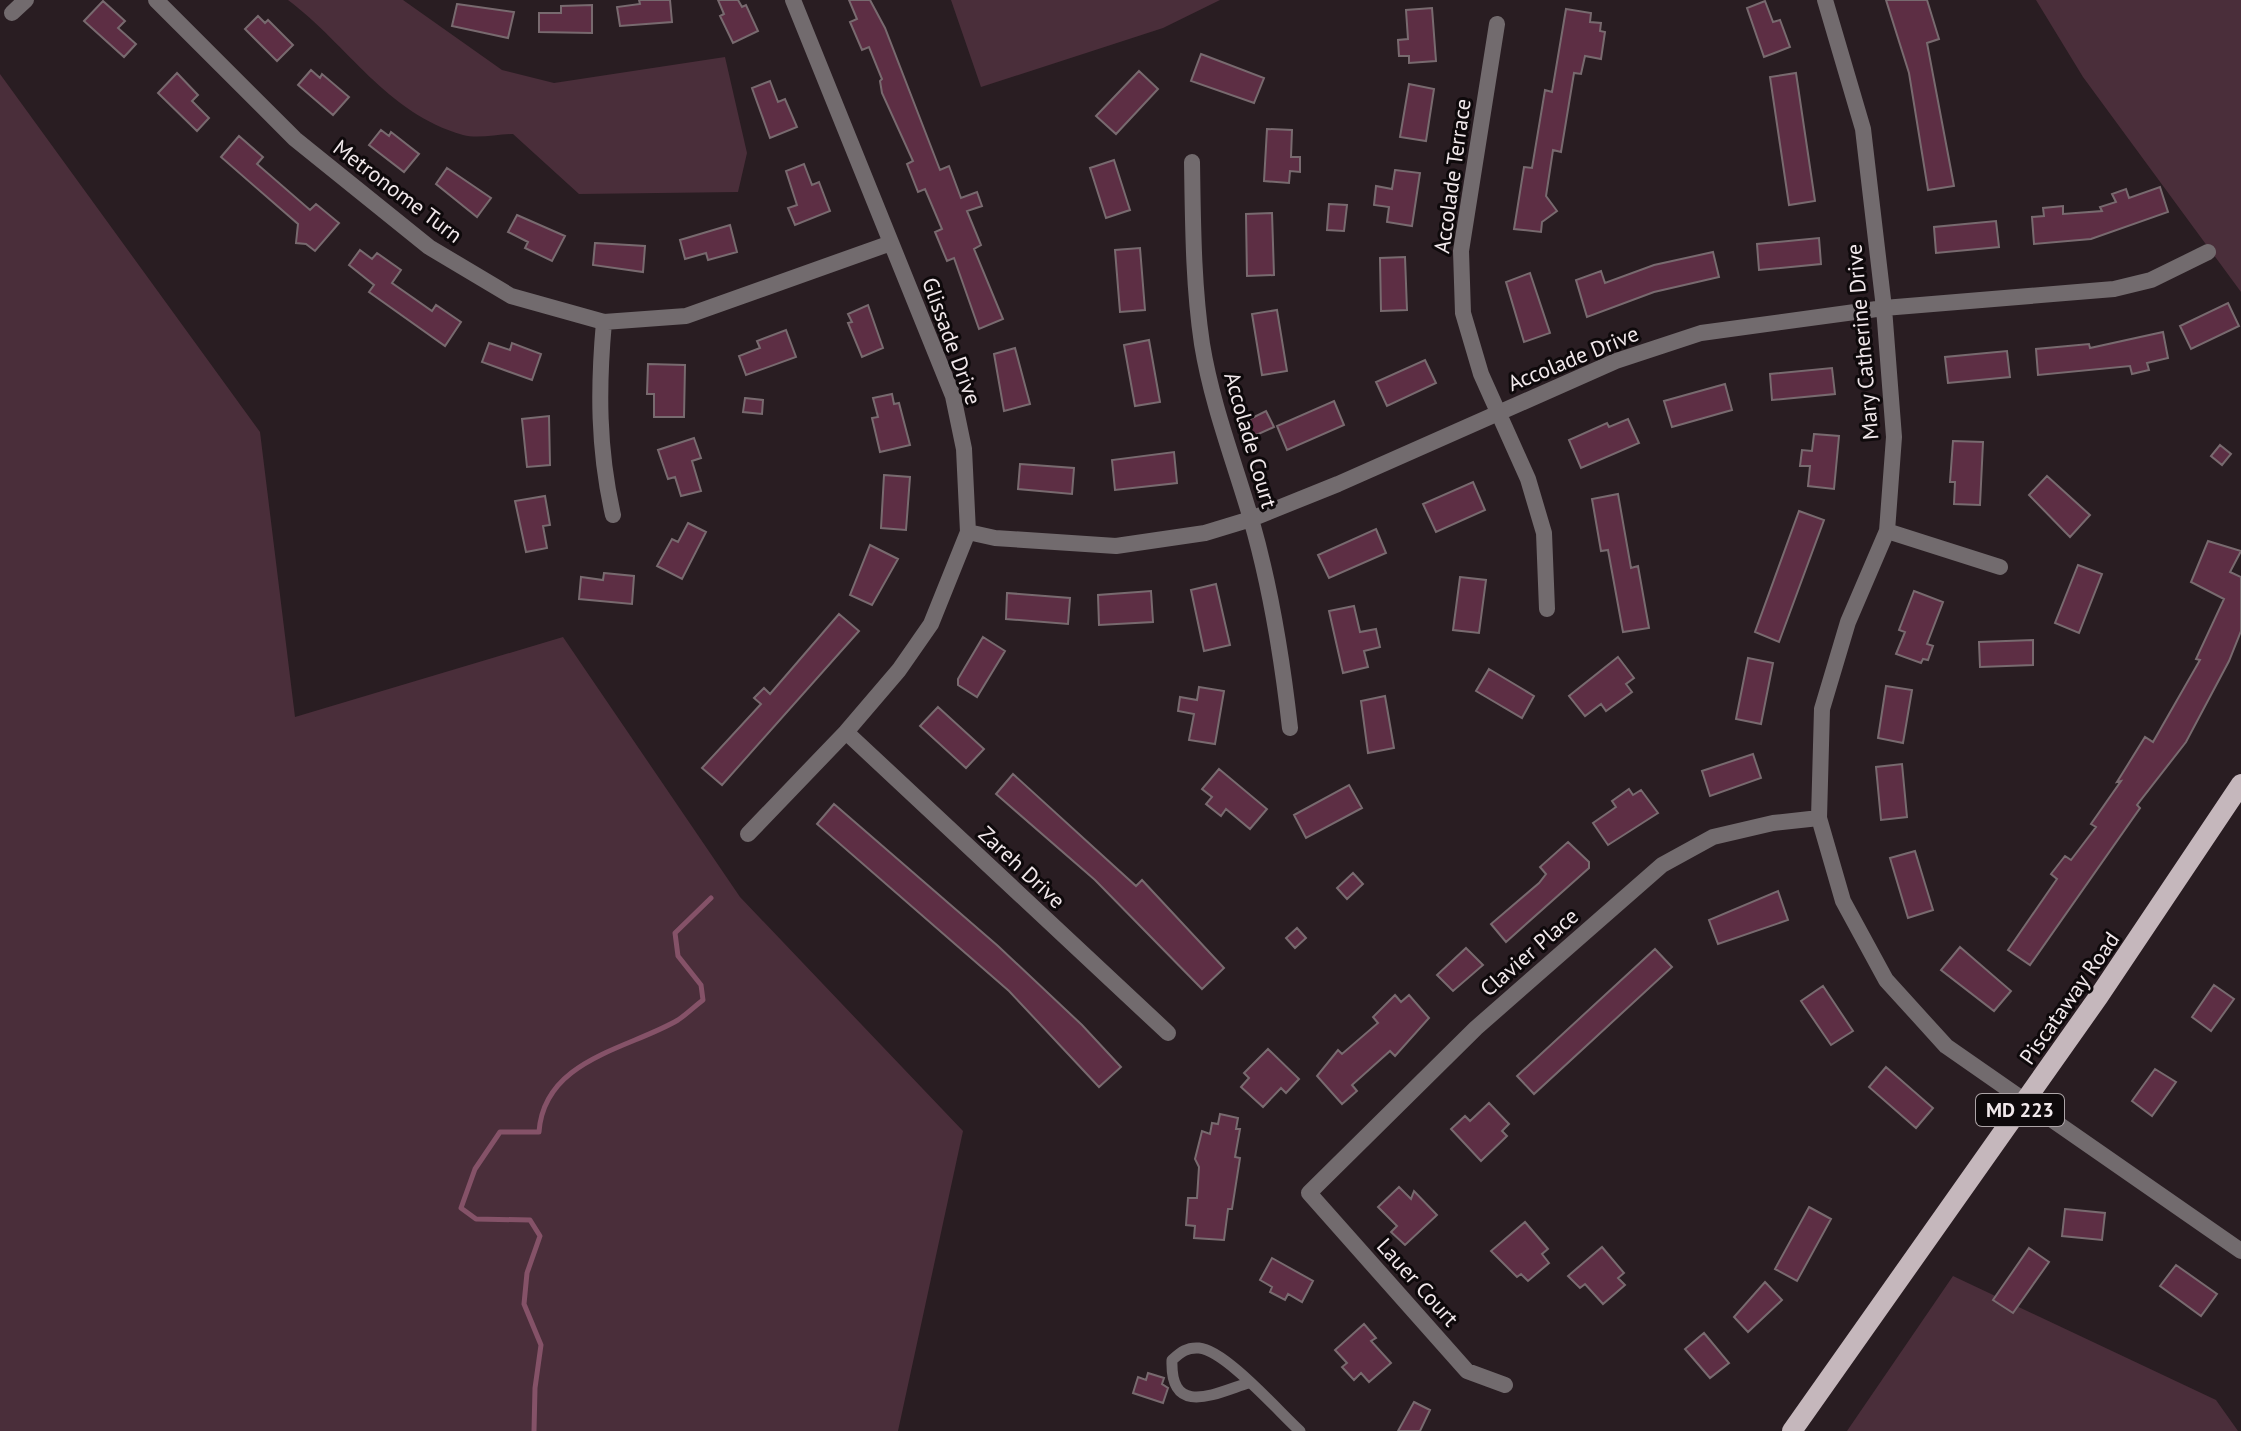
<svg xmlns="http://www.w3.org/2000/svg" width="2241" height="1431" font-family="'PT Sans',sans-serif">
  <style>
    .green { fill: #4a2e3a }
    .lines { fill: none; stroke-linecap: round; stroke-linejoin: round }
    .stream { stroke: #855268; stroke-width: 5 }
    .building { fill: #5d2e44; stroke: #786a6f; stroke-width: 2 }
    .lane { stroke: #726b6e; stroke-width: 11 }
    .street { stroke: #726b6e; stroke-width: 16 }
    .primary { stroke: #c5b7bc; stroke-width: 20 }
    .labels { text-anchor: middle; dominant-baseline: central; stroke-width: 6; stroke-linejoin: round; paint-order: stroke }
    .shield { fill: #0e090b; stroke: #ada5a8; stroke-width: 2 }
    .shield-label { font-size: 20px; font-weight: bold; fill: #f1e8eb }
    .street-label { font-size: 22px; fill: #f1e8eb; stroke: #0e090b }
  </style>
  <rect width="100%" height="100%" fill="#291d22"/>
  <path class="green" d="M288,0H403L502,70L554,83L725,57L747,153L738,192L579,194L513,134C498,134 478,139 463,135C386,113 348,45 288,0Z
    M951,0H1220L1163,28L981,87Z
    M2036,0H2241V292L2083,77Z
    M0,74L260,432L295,717L563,637L740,897L963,1131L898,1431H0Z
    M1953,1276L2216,1400L2238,1431H1847Z"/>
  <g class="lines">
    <path class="stream" d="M534,1431L535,1388L541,1345L524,1304L527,1273L540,1236L530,1220L476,1219L461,1208L475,1169L500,1132H539C544,1059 629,1049 678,1020C687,1014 695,1006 703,1000L701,985L678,956L675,933L711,898"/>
  </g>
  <path class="building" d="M639,0H670L672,22L620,26L617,7L640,4Z
    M718,0H738L742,7L746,5L758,31L733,43L720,16L724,14Z
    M849,0H870L885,28L940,170L949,166L961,198L977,192L982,206L967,211L981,245L974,249L1003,319L979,329L954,258L947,261L935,232L942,229L925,189L918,192L907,164L913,161L882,93L880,81L882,79L869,47L862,50L850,22L857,19Z
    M1886,0H1927L1939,39L1927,43L1954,186L1928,190L1909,73Z
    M103,1L125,21L118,28L136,44L124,57L84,21Z
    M1765,1L1773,22L1780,20L1790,47L1764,57L1747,8Z
    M457,4L514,12L508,38L452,26Z
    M592,5V33L539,32V13H561V6Z
    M1432,8L1436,61L1409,63V56H1399L1398,40L1408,39L1406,10Z
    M1566,9L1591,13L1590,22L1601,23L1600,31L1605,32L1601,59L1585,56L1581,74L1574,73L1561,152L1553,150L1546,196L1557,211L1542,222L1541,232L1514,229L1524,167L1532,168L1545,90L1552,92Z
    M258,16L265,23L268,20L293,45L277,61L245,29Z
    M1201,54L1264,78L1254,103L1191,81Z
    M311,70L320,78L322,74L349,97L333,115L298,85Z
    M1139,71L1158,89L1116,134L1096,116Z
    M177,73L198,95L192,101L209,118L197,131L158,93Z
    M1796,73L1815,201L1789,205L1770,77Z
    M770,81L778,102L785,99L797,127L770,138L752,88Z
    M1409,84L1434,89L1426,141L1400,137Z
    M1267,129L1292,130L1291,157H1300V172L1290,171L1289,183L1264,181Z
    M381,130L389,136L391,132L419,154L404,172L369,145Z
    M239,136L263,157L257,164L310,210L316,204L339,223L315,251L306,244L296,243L298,224L221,157Z
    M1114,160L1130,210L1106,218L1090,168Z
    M804,164L812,185L819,182L830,211L795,225L788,208L797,205L786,171Z
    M447,168L491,198L477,217L436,184Z
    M1395,170L1420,173L1412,226L1387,222L1389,207L1374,205L1376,186L1392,189Z
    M2160,187L2168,212L2091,239L2034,244L2032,217L2044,216L2043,208L2063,206V214L2102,211L2100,207L2116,202L2112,194L2126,189L2129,198Z
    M1329,204L1347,205L1344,231L1327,230Z
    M1272,213L1274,275L1247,276L1246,214Z
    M517,215L565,236L552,261L525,248L528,242L508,232Z
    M1996,221L1999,247L1936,253L1934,227Z
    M730,225L737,252L708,260L706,253L685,259L680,240Z
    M1819,238L1821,264L1759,270L1757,244Z
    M595,243L645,246L643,272L593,265Z
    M1140,248L1145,310L1120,312L1115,250Z
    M360,250L372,259L377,253L401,270L392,283L432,311L436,305L461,322L445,346L369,292L374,285L349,265Z
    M1713,252L1719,277L1654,292L1587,317L1576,280L1601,271L1605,283L1654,265Z
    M1405,257L1407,310L1381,311L1380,258Z
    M1530,273L1550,333L1524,342L1506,282Z
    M2228,303L2239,326L2191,349L2180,326Z
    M868,305L883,348L862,357L848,323L852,322L848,314Z
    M1277,310L1287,371L1262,375L1252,314Z
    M786,330L796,357L746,375L739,356L760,348L757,341Z
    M2163,332L2168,358L2147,363L2149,370L2132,374L2130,366L2038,375L2036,349L2089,344L2090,348Z
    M1149,340L1160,402L1135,406L1124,345Z
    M489,343L510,350L512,343L541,354L532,380L482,362Z
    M1015,348L1030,404L1004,411L994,354Z
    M2007,351L2010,377L1948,383L1945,357Z
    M1425,360L1436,383L1387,406L1376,382Z
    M648,364L685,365L684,417H654V394H647Z
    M1832,368L1835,394L1772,400L1770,374Z
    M1725,384L1732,410L1672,427L1664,401Z
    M892,394L894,404L899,403L910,445L880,452L872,418L878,417L873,398Z
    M745,398L763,400L762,414L743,412Z
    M1334,401L1344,425L1287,450L1277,426Z
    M1266,411L1274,427L1254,436L1246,421Z
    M549,416L550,465L527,467L522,419Z
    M1628,419L1639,443L1581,468L1569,440L1607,423L1609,427Z
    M1814,434L1839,436L1834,489L1808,486L1810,466H1800L1802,450L1812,451Z
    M694,438L701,458L692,461L701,491L681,496L675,477L668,479L658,450Z
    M1953,441L1983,442L1980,505L1954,504L1955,482H1950Z
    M2220,445L2231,454L2222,465L2211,456Z
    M1174,452L1177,483L1115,490L1112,460Z
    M1020,464L1074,468L1072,494L1018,489Z
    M884,475L910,477L906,530L881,528Z
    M2047,476L2090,515L2070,537L2029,495Z
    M1473,482L1485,510L1436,532L1423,504Z
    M1618,494L1631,568L1638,566L1649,628L1623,632L1608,550L1601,551L1592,499Z
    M545,496L550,525L543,526L547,548L526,552L515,501Z
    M1799,511L1824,520L1779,642L1755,632Z
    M688,523L706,532L682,579L657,566L672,539L678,542Z
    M1376,529L1386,553L1329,578L1318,555Z
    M2208,541L2241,551L2230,572L2241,577V631L2229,661L2186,742L2137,805L2140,808L2030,965L2008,950L2057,879L2051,874L2065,856L2071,860L2096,827L2091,824L2121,781L2117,782L2145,737L2153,742L2200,660L2196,659L2224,599L2191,582Z
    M870,545L898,559L872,605L850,595Z
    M2078,565L2102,574L2079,633L2055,623Z
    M604,573L634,576L632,604L579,599L581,577L603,580Z
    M1460,577L1486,580L1479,633L1453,630Z
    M1216,584L1230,645L1204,651L1191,590Z
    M1151,591L1153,622L1099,625L1098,595Z
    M1914,591L1943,602L1927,644L1933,646L1928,660L1923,659L1921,663L1896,654L1905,632L1899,630Z
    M1007,593L1070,598L1068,624L1006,619Z
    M1354,606L1360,632L1376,629L1380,647L1364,651L1368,667L1343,673L1329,611Z
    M839,614L859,631L722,785L702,768L761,704L754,698L764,688L770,694Z
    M983,637L1005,651L977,697L958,685V679Z
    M2033,640V665L1980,667L1979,642Z
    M1618,657L1634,678L1626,684L1632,692L1606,711L1601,704L1585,716L1569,696Z
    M1748,658L1773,663L1761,724L1736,719Z
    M1489,669L1534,696L1522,718L1476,691Z
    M1886,686L1912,690L1903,743L1878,738Z
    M1199,687L1224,691L1215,744L1189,740L1194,714L1178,711L1180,697L1197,700Z
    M1385,696L1394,748L1368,753L1361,701Z
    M938,707L984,749L966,768L920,726Z
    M1753,754L1761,778L1710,796L1702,771Z
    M1902,764L1907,817L1881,820L1876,767Z
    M1219,769L1267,809L1250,829L1226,809L1221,816L1206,804L1212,797L1202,789Z
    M1013,774L1136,886L1142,880L1224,968L1202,989L1095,880L996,794Z
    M1349,785L1362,808L1306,838L1294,815Z
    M1629,789L1633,795L1641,790L1658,813L1608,845L1593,823L1616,807L1612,801Z
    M834,804L998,946L1082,1025L1121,1067L1099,1087L1009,991L817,824Z
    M1568,842L1589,862V868L1506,942L1491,924L1539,883L1546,874L1540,867Z
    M1915,851L1933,910L1908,918L1890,858Z
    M1353,873L1363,884L1347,899L1337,888Z
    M1778,891L1788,920L1718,944L1709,920Z
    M1297,928L1306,938L1295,948L1286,938Z
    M1960,947L2011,991L1994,1011L1941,970Z
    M1466,948L1483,965L1453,991L1437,975Z
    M1655,949L1672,967L1534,1094L1517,1076Z
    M2214,985L2234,999L2211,1031L2192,1017Z
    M1823,986L1853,1031L1831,1045L1801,1001Z
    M1395,995L1401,1002L1409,995L1429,1018L1395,1056L1390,1051L1352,1085L1357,1091L1342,1104L1317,1076L1338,1050L1342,1054L1378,1023L1373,1017Z
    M1268,1049L1299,1079L1286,1093L1281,1088L1263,1107L1241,1087L1249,1078L1244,1073Z
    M1886,1067L1933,1108L1916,1128L1869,1087Z
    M2155,1069L2176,1082L2152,1116L2132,1101Z
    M1489,1103L1509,1124L1502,1131L1507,1136L1481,1161L1451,1129L1465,1116L1470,1121Z
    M1220,1114L1238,1118L1236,1129H1240L1235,1157L1240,1158L1232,1209H1228L1224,1240L1194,1238L1195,1226L1186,1225L1188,1198H1197L1199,1167L1195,1159L1202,1131L1210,1134L1212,1123L1218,1124Z
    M1399,1187L1411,1199L1414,1191L1437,1215L1405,1245L1391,1232L1397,1226L1378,1207Z
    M1809,1207L1831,1219L1797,1281L1775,1269Z
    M2065,1209L2105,1213L2102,1240L2062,1236Z
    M1525,1222L1548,1249L1542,1254L1549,1263L1528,1281L1521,1274L1517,1277L1491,1251Z
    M1602,1247L1624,1273L1618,1278L1625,1285L1603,1304L1585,1284L1580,1288L1568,1276Z
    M2029,1248L2049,1262L2013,1313L1993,1300Z
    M1272,1258L1313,1281L1302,1302L1288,1294L1285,1300L1270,1292L1272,1287L1260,1280Z
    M2176,1265L2217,1294L2201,1316L2160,1286Z
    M1765,1282L1782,1300L1748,1332L1734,1317Z
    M1364,1324L1376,1338L1371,1341L1391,1363L1369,1382L1361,1373L1354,1380L1342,1367L1347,1363L1335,1350Z
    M1704,1333L1729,1363L1710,1378L1685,1349Z
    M1148,1373L1164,1378L1162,1384L1168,1388L1163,1403L1133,1393L1138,1377L1146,1380Z
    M1414,1402L1430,1410L1420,1431H1398Z"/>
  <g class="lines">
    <path class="lane" d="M1248,1383C1214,1394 1170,1417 1172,1360C1181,1352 1187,1347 1199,1348C1225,1350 1279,1412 1300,1431"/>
    <path class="street" d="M156,0L295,139L429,247L511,296L604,322L686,316L891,243
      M1825,0L1863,129L1884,308L1894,437L1887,531L1848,622L1822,709L1819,818L1843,901L1886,980L1946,1046L2241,1251
      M12,13L26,0
      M1497,24L1461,251L1463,313L1481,374L1528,479L1544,533L1547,609
      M1192,162C1193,222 1193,284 1202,344C1212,405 1234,461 1251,519C1271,588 1282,657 1290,728
      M604,322C598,388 598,449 613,515
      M1887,531L2000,567
      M968,532L995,538L1116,546L1205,533L1251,519L1338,484L1616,361L1701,333L1884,308L2114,289L2151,280L2208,252
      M846,732L1168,1033
      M748,834L846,732L899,670L931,624L968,532L964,449L953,396L793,0
      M1505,1385L1467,1371L1309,1193L1476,1028L1662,865L1713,837L1773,823L1819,818"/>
    <path class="primary" d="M1792,1431L2099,996L2241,784"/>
  </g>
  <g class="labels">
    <rect class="shield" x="1976" y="1094" width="88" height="32" rx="6"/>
    <g class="shield-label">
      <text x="2020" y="1110">MD 223</text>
    </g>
    <g class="street-label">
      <text transform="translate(1452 176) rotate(-82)">Accolade Terrace</text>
      <text transform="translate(398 191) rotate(37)">Metronome Turn</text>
      <text transform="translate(952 341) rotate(70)">Glissade Drive</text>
      <text transform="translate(1862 342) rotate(-95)">Mary Catherine Drive</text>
      <text transform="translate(1573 358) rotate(-22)">Accolade Drive</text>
      <text transform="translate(1251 440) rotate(74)">Accolade Court</text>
      <text transform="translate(1022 867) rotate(43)">Zareh Drive</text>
      <text transform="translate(1529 952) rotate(-41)">Clavier Place</text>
      <text transform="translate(2069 998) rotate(-55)">Piscataway Road</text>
      <text transform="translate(1418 1282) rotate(48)">Lauer Court</text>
    </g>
  </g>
</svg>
